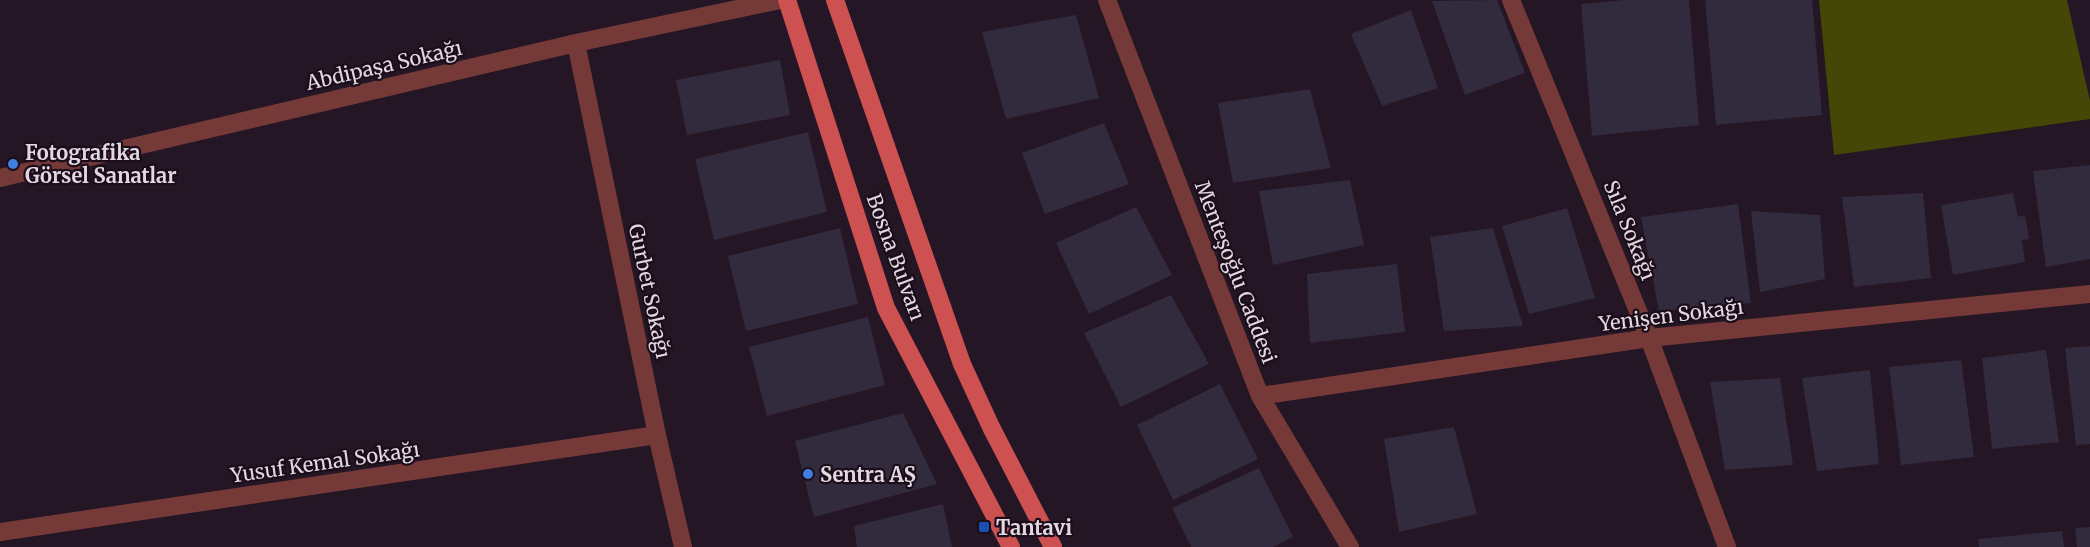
<svg xmlns="http://www.w3.org/2000/svg" width="2090" height="547" font-family="Merriweather,serif">
  <style>
    .green { fill: #454707 }
    .building { fill: #322a3d }
    .lines { fill: none; stroke-linecap: round; stroke-linejoin: round }
    .minor { stroke: #753a38; stroke-width: 18 }
    .major { stroke: #cd5150; stroke-width: 18 }
    .shop-dot { fill: #3f7fe0; stroke: #1c0d1b; stroke-width: 2 }
    .transit-dot { fill: #1a4fb4; stroke: #1c0d1b; stroke-width: 2 }
    .labels { text-anchor: middle; dominant-baseline: central; stroke-width: 4.5; stroke-linejoin: round; paint-order: stroke }
    .street-label { font-size: 20px; fill: #e2d8e1; stroke: #1c0d1b }
    .poi-label { font-size: 20px; font-weight: bold; fill: #e2d8e1; stroke: #1c0d1b; text-anchor: start }
  </style>
  <rect width="100%" height="100%" fill="#251625"/>
  <path class="green" d="M1819,0H2067L2090,101V119L1834,155Z"/>
  <path class="building" d="M1497,0L1525,73L1465,95L1432,1Z
    M1624,0H1689L1699,125L1592,136L1581,4Z
    M1705,0H1812L1822,115L1716,125Z
    M1411,10L1438,88L1382,106L1351,34Z
    M1076,15L1099,98L1006,119L982,32Z
    M780,60L790,115L687,135L676,80Z
    M1310,89L1331,168L1233,183L1218,103Z
    M1104,123L1129,184L1045,214L1022,153Z
    M808,132L827,212L714,240L695,159Z
    M2090,165V259L2046,267L2033,171Z
    M1350,180L1364,245L1273,265L1259,191Z
    M1923,193L1931,278L1854,287L1842,197Z
    M2013,193L2018,217L2025,215L2029,239L2022,240L2025,262L1953,275L1941,205Z
    M1738,204L1751,303L1659,311L1641,217Z
    M1136,207L1172,275L1089,314L1056,243Z
    M1567,208L1595,298L1529,314L1502,226Z
    M1751,211L1820,215L1825,279L1760,292Z
    M840,228L858,304L746,331L728,256Z
    M1493,228L1523,326L1444,331L1430,237Z
    M1397,264L1405,332L1310,343L1307,274Z
    M1171,295L1209,364L1121,407L1084,333Z
    M868,317L885,385L767,416L749,347Z
    M2090,346V444L2076,445L2065,348Z
    M2046,350L2059,442L1992,449L1982,358Z
    M1961,360L1974,457L1901,465L1889,367Z
    M1870,370L1879,464L1817,471L1802,378Z
    M1780,378L1793,465L1725,470L1710,382Z
    M1220,384L1258,459L1173,500L1137,425Z
    M903,413L937,484L814,517L795,441Z
    M1454,427L1477,514L1399,532L1384,439Z
    M1259,468L1293,537L1273,547H1191L1172,508Z
    M943,504L952,547H857L854,526Z
    M2090,527V547H2077L2075,528Z
    M2062,531L2064,547H1979L1978,539Z"/>
  <g class="lines">
    <path class="minor" d="M1107,0L1260,396L1350,547
      M1511,0L1649,338L1727,547
      M576,43L657,435L683,547
      M0,178L576,43L780,0
      M1260,396L1649,338L2090,294
      M0,532L657,435"/>
    <path class="major" d="M787,0L886,308L1011,547
      M835,0L962,364L991,427L1053,547"/>
  </g>
  <g class="shop-dot">
    <circle cx="13" cy="164" r="6"/>
    <circle cx="808" cy="474" r="6"/>
  </g>
  <rect class="transit-dot" x="978" y="521" width="12" height="12" rx="3"/>
  <g class="labels">
    <g class="street-label">
      <text transform="translate(384 65) rotate(-13)">Abdipaşa Sokağı</text>
      <text transform="translate(1630 230) rotate(68)">Sıla Sokağı</text>
      <text transform="translate(896 257) rotate(70)">Bosna Bulvarı</text>
      <text transform="translate(1236 272) rotate(69)">Menteşoğlu Caddesi</text>
      <text transform="translate(650 291) rotate(78)">Gurbet Sokağı</text>
      <text transform="translate(1671 315) rotate(-7)">Yenişen Sokağı</text>
      <text transform="translate(325 462) rotate(-8)">Yusuf Kemal Sokağı</text>
    </g>
    <g class="poi-label">
      <text x="25" y="152">Fotografika<tspan x="25" dy="23">Görsel Sanatlar</tspan></text>
      <text x="820" y="474">Sentra AŞ</text>
      <text x="996" y="527">Tantavi</text>
    </g>
  </g>
</svg>
